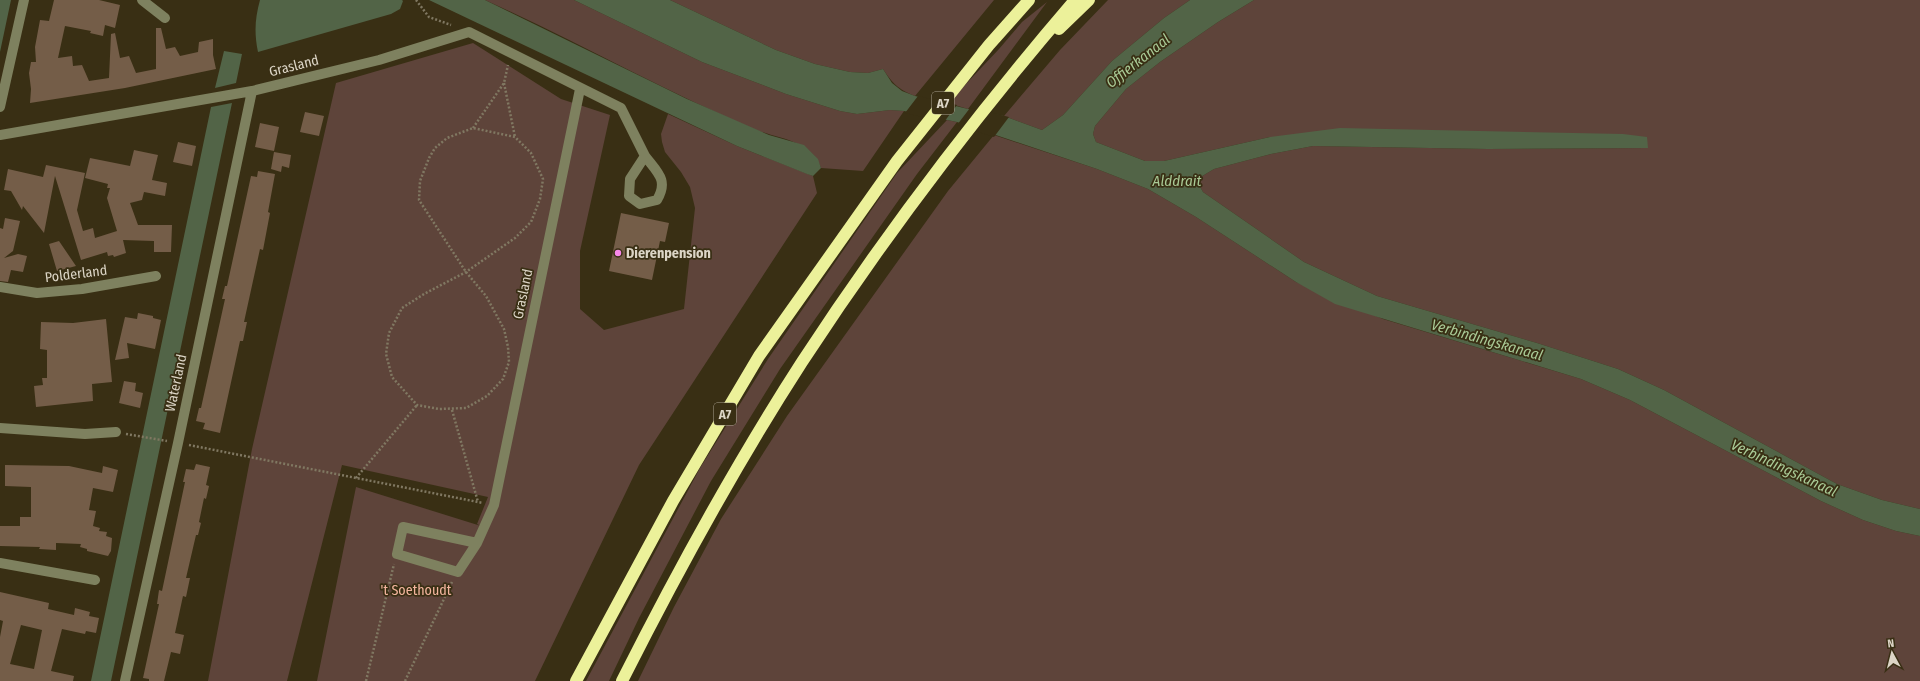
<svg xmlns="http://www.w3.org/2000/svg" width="1920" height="681" font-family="'Fira Sans Condensed',sans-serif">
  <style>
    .green { fill: #5e443a }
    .water { fill: #526447 }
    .pier { fill: #392f14 }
    .building { fill: #745d48; fill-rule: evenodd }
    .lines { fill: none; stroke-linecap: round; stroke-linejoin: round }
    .path { stroke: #807862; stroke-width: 2.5; stroke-dasharray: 2 2; stroke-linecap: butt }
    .minor { stroke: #7e815f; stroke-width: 10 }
    .highway { stroke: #ecf19a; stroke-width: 12 }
    .poi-dot { fill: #f888ea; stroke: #392f14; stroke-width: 1.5 }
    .labels { text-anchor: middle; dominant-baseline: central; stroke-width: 3.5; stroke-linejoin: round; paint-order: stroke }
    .shield { fill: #392f14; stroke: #aba391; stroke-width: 1 }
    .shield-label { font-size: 13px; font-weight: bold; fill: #dcd5c6 }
    .street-label { font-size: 14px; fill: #dcd5c6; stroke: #392f14 }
    .poi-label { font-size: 14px; font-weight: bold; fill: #dcd5c6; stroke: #392f14; text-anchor: start }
    .park-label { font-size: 14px; fill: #f3b59e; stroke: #392f14 }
    .water-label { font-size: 15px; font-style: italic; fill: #a9ca96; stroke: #392f14 }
  </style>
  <rect width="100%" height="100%" fill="#392f14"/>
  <path class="green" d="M485,0H574L702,62L786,94L840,111L857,114L890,110L904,111L863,171L821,168C812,141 780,139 756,130C664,91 577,41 485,0Z
    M670,0H994L915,96C898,89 893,84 883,69L868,73L850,72L815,64L776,50Z
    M1108,0H1190L1164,18L1112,61L1063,115L1042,130L1004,116L1060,50Z
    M1254,0H1920V509L1882,500L1837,484L1664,390L1618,369L1537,343L1377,296L1304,262L1203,192L1198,183L1199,178L1214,169L1271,154L1313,146L1488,149L1647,148V137H1270L1164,161H1145L1096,142L1093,134L1095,126L1126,89L1160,62L1218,22Z
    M1047,2L968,109L948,103L999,49L1022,22Z
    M473,43L561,99L610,115L580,251V309L604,330L684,309L695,208L690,187L681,172L665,152L662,142L661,134L668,114L737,146L813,176L817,193L639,465L535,681H317L356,487L481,526L477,524L488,497L342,465L287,681H208L252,449L336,83Z
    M947,120L957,122L917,174L780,369L711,481L639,618L609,681H586L700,468L768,359L897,173Z
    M994,135L1097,169L1148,189L1196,217L1296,282L1383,319L1581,379L1630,400L1821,501L1863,520L1896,531L1920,536V681H638L674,607L721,519L787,416L948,191Z"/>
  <path class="water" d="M0,0H11L0,52Z
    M260,0H402L403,1L400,9L391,14L258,52C254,33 255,18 260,0Z
    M429,0H485L687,99L769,135L804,145L818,159L821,168L813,176L807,174L737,146Z
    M574,0H670L776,50L815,64L850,72L868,73L883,69L892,83L902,91L915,96L968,109L1004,116L1042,130L1063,115L1112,61L1164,18L1190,0H1254L1218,22L1160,62L1126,89L1095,126L1093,134L1096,142L1145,161H1164L1270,137L1340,128L1623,134L1647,137L1648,148L1488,149L1313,146L1271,154L1214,169L1199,178L1198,183L1203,192L1304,262L1377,296L1537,343L1618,369L1664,390L1837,484L1882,500L1920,509V536L1896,531L1863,520L1821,501L1630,400L1581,379L1335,304L1296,282L1196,217L1148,189L1097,169L957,122L904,111L890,110L857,114L840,111L786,94L702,62Z
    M224,51L242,54L236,83L215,88Z
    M232,103L111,681H91L211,107Z"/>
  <path class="pier" d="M918,96L957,105L944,122L905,113Z
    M970,108L977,109L1009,117L994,137L957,125Z"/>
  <path class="building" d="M54,0H99L120,5L115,28L105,25L103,36L90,33L91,31L65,26L58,58L72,56L73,66L82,65L89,81L109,78L111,34L115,33L120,58L129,56L136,73L156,69V28H161L166,49L175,47L180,56L198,52L199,42L213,39V55L216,69L125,88L30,103L31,89L29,73L31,62H36L35,47L40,20L49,21Z
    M305,112L324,116L319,136L300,132Z
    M260,123L279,127L274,151L255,147Z
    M178,142L196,146L192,166L173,162Z
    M134,150L158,155L152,180L167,183L165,196L144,192L142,200L130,203L138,225H172L171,252H154V241L123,240L126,253L114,257L113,255L108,256L107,252L81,260L55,176L44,233L23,206L22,210L11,191L4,190L8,169L43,177L46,165L85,173L77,210L83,231L93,228L95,238L117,231L107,198L110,188H107L108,184L85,178L90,158L130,166Z
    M274,152L291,155L289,168L282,166L281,172L271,169Z
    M258,171L275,174L268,212L270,213L263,250L260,249L244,322H247L243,341H240L220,433L203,429L205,423L196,421L199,408H201L225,299H222L225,286H227L251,176L257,177Z
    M621,213L669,223L665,242L660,241L652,280L609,271Z
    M5,218L20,221L13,251L4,258L18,254L27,256L23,272L11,270L8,282L0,281V228L3,229Z
    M59,241L76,266L57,271L49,244Z
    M138,313L153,316V318L161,320L155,349L127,343L129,358L115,360L125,317L137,319Z
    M106,319L112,382L92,384L93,401L36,407L34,386L43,385L42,378H47V350L40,349L41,322L73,323Z
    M124,381L136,383L135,391L143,393L140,408L119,403Z
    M196,464L210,467L206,485L209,486L206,499L204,498L199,522L201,523L198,535H196L186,578H190L186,597L183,596L175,633L184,635L180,654L171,652L164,681H149V679L143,678L159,604H157L159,590L162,591L185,482H183L186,469L194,470Z
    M5,465L69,466L102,473L103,466L118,470L113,492L93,488L89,510L96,511L93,526L100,528L99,531L107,532L106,536L112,538L111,551L108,556L87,551V549L80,547L81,544L56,543V550L39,549L40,547L0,546V526H20V517H31V487L5,486Z
    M0,592L49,603L48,609L74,615L75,608L90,612L89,616L99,618L96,633L86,631L85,634L62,629L51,671L74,676L73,681H0V637L3,621L0,620ZM21,625L42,630L34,669L10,664Z"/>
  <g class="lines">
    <path class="path" d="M416,0L429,17L451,25
      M504,83L515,137
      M473,128L504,83L508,65
      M466,272L486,296L504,329L508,347L509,362L503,379L487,396L466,408L439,409L417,405L392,377L386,354L389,333L402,308L424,294L466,272L515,238L531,222L540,199L543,179L531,153L515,137L473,128L447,138L435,148L429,158L420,181L419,200L466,272
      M452,410L478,502
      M126,434L167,441
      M189,445L483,503
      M356,478L417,405
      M366,681L394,564
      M405,681L452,582"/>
    <path class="minor" d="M142,0L165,18
      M0,107L24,0
      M0,135L252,91L379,60L469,32L621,108L645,156L630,179L629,196L640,204L657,200C669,180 657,172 645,156
      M0,287L37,293L82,289L156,276
      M0,428L85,434L116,432
      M477,543L458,572L397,554L403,527L477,543L494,505L580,89
      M0,563L95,580
      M125,681L178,443L252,91"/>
    <path class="highway" d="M1059,29L1089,0
      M576,681L673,501L759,356L897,161L989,45L1029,0
      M622,681C677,572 736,464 802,362C885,235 977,114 1075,0"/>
  </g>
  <circle class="poi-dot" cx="618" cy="253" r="4"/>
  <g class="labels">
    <g class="shield">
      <rect x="932" y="92" width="22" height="22" rx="3"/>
      <rect x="714" y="403" width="22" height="22" rx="3"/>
    </g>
    <g class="shield-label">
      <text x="943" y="103">A7</text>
      <text x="725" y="414">A7</text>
    </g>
    <g class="street-label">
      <text transform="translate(294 66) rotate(-14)">Grasland</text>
      <text transform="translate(76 274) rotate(-7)">Polderland</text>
      <text transform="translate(523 294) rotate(-78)">Grasland</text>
      <text transform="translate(176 383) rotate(-78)">Waterland</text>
    </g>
    <g class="poi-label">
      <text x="626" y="253">Dierenpension</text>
    </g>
    <g class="park-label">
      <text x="416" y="590">'t Soethoudt</text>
    </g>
    <g class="water-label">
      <text transform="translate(1138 61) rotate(-38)">Offierkanaal</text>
      <text x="1177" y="181">Alddrait</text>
      <text transform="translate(1487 340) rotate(16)">Verbindingskanaal</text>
      <text transform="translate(1784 468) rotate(25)">Verbindingskanaal</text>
    </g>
  </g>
  <g transform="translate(1892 653) rotate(353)" stroke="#392f14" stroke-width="3" paint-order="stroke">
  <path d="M0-3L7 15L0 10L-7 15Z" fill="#dcd5c6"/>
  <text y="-6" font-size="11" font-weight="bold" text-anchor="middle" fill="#dcd5c6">N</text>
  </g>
</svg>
